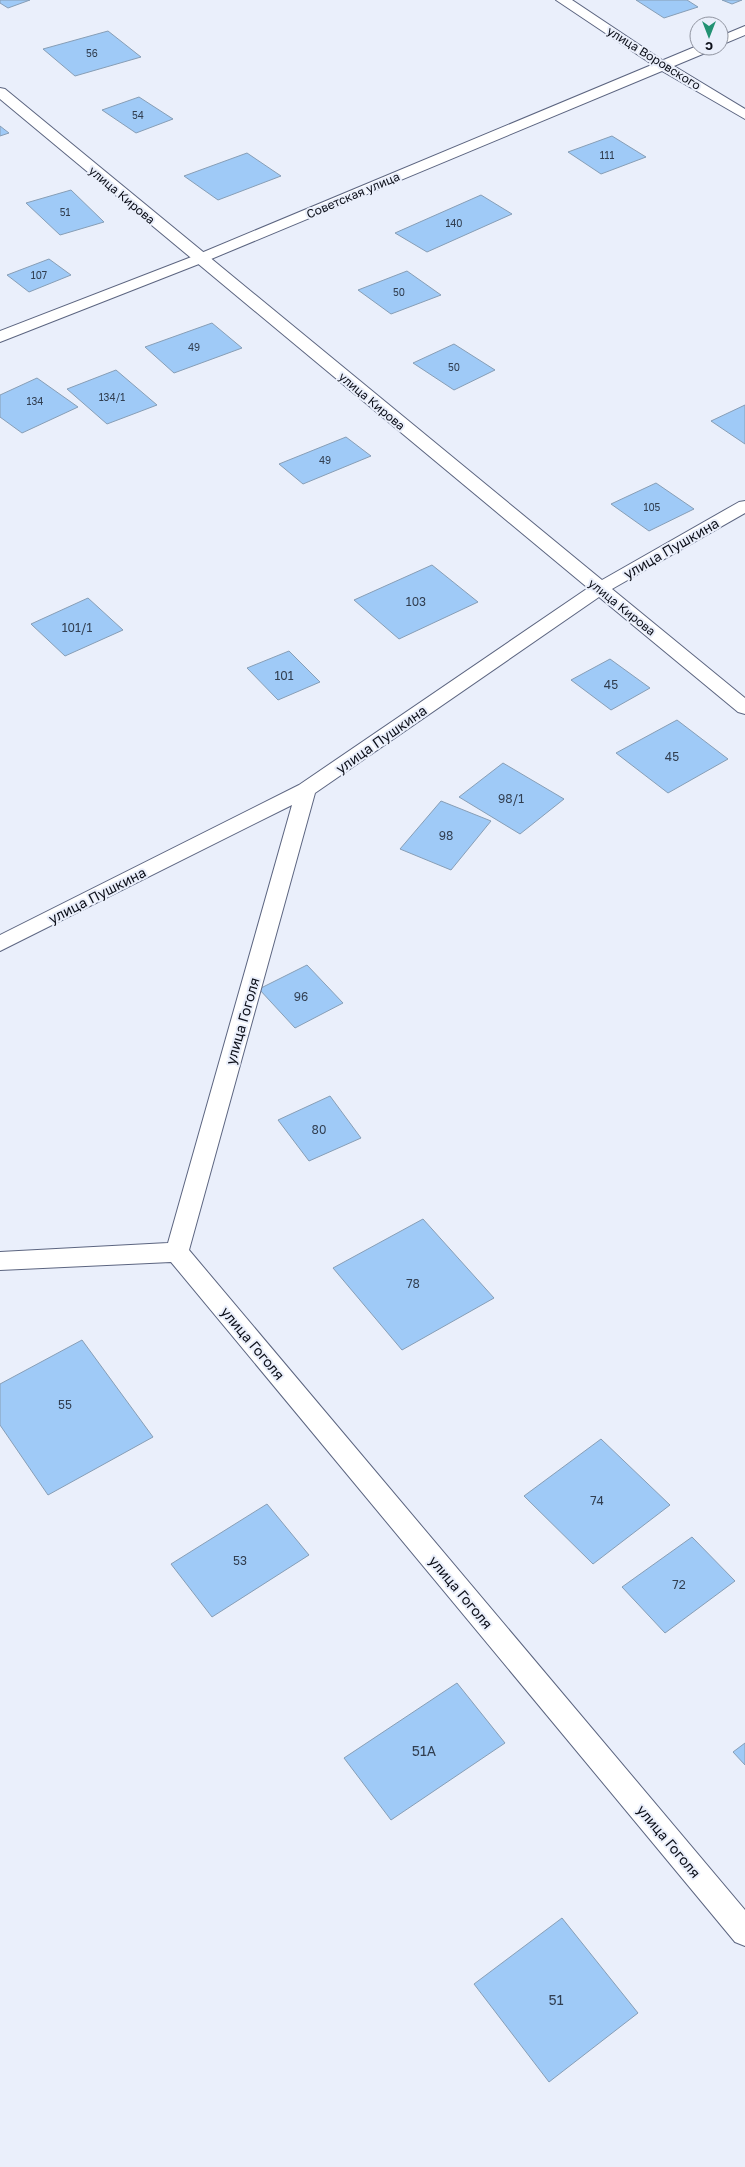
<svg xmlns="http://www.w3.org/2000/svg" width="745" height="2167" font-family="'Golos Text',sans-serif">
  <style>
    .building { fill: #9fcaf7; stroke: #879eb6 }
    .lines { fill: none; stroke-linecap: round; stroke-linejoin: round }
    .street-casing { stroke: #5c6580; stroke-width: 2 }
    .secondary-casing { stroke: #5c6580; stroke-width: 2 }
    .street { fill: #fff; fill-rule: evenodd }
    .secondary { fill: #fff; fill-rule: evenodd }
    .labels { text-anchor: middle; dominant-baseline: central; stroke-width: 4; stroke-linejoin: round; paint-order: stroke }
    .far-number-label { font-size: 10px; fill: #313e50 }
    .far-street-label { font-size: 12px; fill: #0c0f19; stroke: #eaeffb }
    .number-label { font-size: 12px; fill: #313e50 }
    .street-label { font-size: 14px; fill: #0c0f19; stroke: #eaeffb }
    .near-number-label { font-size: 14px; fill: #313e50 }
  </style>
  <rect width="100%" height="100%" fill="#eaeffb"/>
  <path class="building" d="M0,0H30L8,8L0,3Z
    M636,0H687L698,7L664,18Z
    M722,0H742L732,4Z
    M108,31L141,57L75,76L43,49Z
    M139,97L173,119L136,133L102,110Z
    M0,126L9,133L0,136Z
    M612,136L646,157L601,174L568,152Z
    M247,153L281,176L218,200L184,176Z
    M71,190L104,222L60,235L26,203Z
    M481,195L512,214L427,252L395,233Z
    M49,259L71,275L29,292L7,275Z
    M407,271L441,295L391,314L358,290Z
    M212,323L242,348L174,373L145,347Z
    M454,344L495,370L454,390L413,363Z
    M116,370L157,405L107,424L67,389Z
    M37,378L78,407L22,433L0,417V395Z
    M745,405V444L711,421Z
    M346,437L371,456L303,484L279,464Z
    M656,483L694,509L649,531L611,504Z
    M432,565L478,602L399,639L354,600Z
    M88,598L123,630L65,656L31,624Z
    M289,651L320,682L278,700L247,668Z
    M610,659L650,688L611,710L571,680Z
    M677,720L728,759L668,793L616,753Z
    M503,763L564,799L520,834L459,797Z
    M441,801L491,821L451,870L400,849Z
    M307,965L343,1003L295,1028L259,989Z
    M330,1096L361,1138L309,1161L278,1120Z
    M423,1219L494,1298L402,1350L333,1268Z
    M82,1340L153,1437L48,1495L0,1425V1384Z
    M601,1439L670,1505L593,1564L524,1496Z
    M267,1504L309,1555L212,1617L171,1564Z
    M692,1537L735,1581L665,1633L622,1587Z
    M457,1683L505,1743L391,1820L344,1758Z
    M745,1743V1765L733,1752Z
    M562,1918L638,2013L549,2082L474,1984Z"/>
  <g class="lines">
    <defs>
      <path id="street" d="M556,0H572L671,66L664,70L659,69Z
        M0,88L5,89L602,580L739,502L745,501V513L612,589L745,698V714L738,712L599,597L315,793L189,1250L745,1910V1946L735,1942L171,1262L0,1270V1252L168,1243L292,805L0,951V935L299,785L588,588L0,99Z"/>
      <path id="secondary" d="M745,26V35L721,45V36Z
        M697,46V48H712L710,51L674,66L745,109V119L662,71L204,262L0,342V331L194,256Z"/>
    </defs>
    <use href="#street" class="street-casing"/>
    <use href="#secondary" class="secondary-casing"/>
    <use href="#street" class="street"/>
    <use href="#secondary" class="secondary"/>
  </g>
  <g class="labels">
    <g class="far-number-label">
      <text x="92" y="53">56</text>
      <text x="138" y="115">54</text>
      <text x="607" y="155">111</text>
      <text x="65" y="212">51</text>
      <text x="454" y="223">140</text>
      <text x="39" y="275">107</text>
      <text x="399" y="292">50</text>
      <text x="194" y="347">49</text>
      <text x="454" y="367">50</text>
      <text x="112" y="397">134/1</text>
      <text x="35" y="401">134</text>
      <text x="325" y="460">49</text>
      <text x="652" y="507">105</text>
    </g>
    <g class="far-street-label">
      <text transform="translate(654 58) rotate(32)">улица Воровского</text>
      <text transform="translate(122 195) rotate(40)">улица Кирова</text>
      <text transform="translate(353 195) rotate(-23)">Советская улица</text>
      <text transform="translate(372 401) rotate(40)">улица Кирова</text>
      <text transform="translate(622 607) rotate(39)">улица Кирова</text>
    </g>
    <g class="number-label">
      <text x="416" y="601">103</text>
      <text x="77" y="627">101/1</text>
      <text x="284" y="675">101</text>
      <text x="611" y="684">45</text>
      <text x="672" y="756">45</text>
      <text x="511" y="798">98/1</text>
      <text x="446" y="835">98</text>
      <text x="301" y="996">96</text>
      <text x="319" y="1129">80</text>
      <text x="413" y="1283">78</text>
      <text x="65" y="1404">55</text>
      <text x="597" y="1500">74</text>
      <text x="240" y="1560">53</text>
      <text x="679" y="1584">72</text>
    </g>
    <g class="street-label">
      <text transform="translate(671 548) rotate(-30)">улица Пушкина</text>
      <text transform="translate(381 739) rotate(-35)">улица Пушкина</text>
      <text transform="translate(97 895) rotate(-27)">улица Пушкина</text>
      <text transform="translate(242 1021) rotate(-74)">улица Гоголя</text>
      <text transform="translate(253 1343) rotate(50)">улица Гоголя</text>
      <text transform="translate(461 1592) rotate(50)">улица Гоголя</text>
      <text transform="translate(669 1841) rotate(50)">улица Гоголя</text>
    </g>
    <g class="near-number-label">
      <text x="424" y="1750">51А</text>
      <text x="556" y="1999">51</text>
    </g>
  </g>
  <g transform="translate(709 36) rotate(180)"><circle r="19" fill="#eaeffb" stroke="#9195a1"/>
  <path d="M0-3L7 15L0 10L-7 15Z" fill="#229273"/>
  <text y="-6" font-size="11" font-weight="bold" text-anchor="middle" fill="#0c0f19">С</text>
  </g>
</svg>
